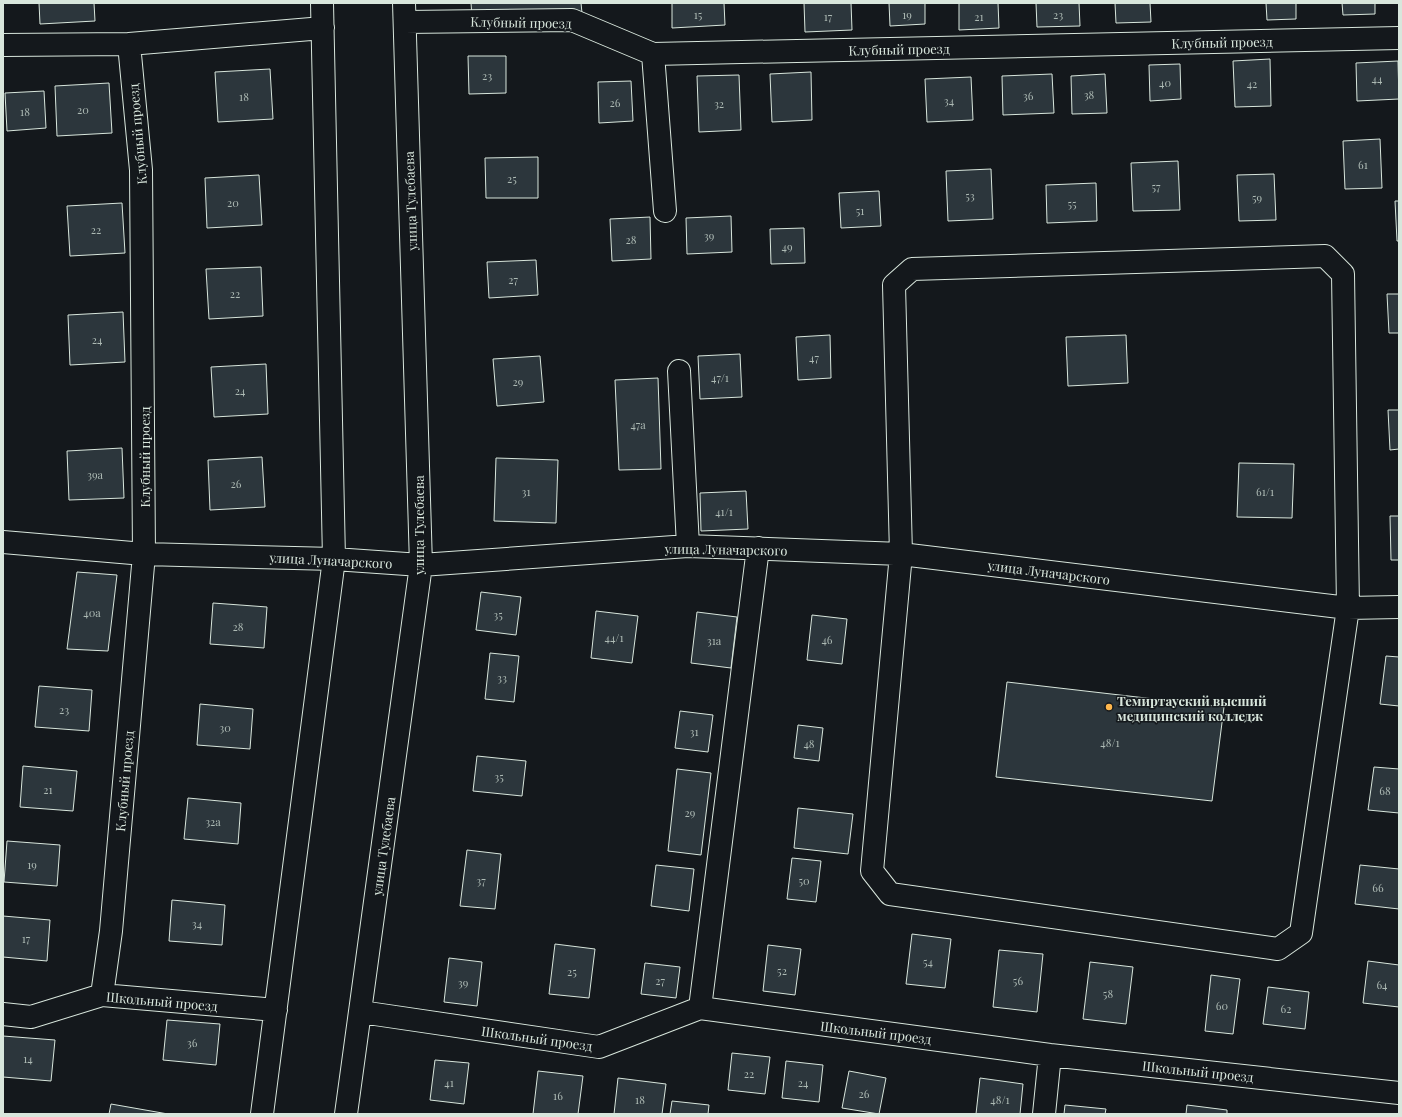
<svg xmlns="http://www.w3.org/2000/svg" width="1402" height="1117" font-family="'Playfair Display',serif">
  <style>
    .building { fill: #2c363c; stroke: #d8e6dc }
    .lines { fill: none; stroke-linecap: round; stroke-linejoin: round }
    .minor-casing { stroke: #d8e6dc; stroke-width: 24 }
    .minor { stroke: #14181c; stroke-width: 22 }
    .poi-dot { fill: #ffb74d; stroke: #14181c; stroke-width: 1.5 }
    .labels { text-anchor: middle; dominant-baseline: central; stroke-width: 3; stroke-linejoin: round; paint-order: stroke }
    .number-label { font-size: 11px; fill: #adbab4 }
    .street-label { font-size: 13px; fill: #d8e6dc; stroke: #14181c }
    .poi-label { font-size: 13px; font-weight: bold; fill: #d8e6dc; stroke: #14181c; text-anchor: start }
  </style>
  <rect width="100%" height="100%" fill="#14181c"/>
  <path class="building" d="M39,3H94L95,21L40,24Z
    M471,3H581L582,13L472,17Z
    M672,3H724L725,25L672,28Z
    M804,3H851L852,30L805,32Z
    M889,3H925V24L890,26Z
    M959,3H998L999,28L959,30Z
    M1036,3H1079L1080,26L1037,27Z
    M1115,3H1150L1151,22L1116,23Z
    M1266,3H1296V19L1267,20Z
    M1342,3H1375V14L1343,15Z
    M468,56H506V93L469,94Z
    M1270,59L1271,106L1235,107L1233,61Z
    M1398,61L1399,99L1357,101L1356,63Z
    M1180,64L1181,99L1150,101L1149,65Z
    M270,69L273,119L218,122L215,72Z
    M811,72L812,120L772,122L770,74Z
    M1052,74L1054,113L1003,115L1002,76Z
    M1105,74L1107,113L1072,114L1071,76Z
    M739,75L741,130L699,132L697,76Z
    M971,77L973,120L927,122L925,79Z
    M631,81L633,121L599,123L598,82Z
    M109,83L112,133L57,136L55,86Z
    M44,91L46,128L7,131L5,93Z
    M1380,139L1382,188L1345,189L1343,141Z
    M538,157V198H486L485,158Z
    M1178,161L1180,210L1133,211L1131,163Z
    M991,169L993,219L948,221L946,171Z
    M1274,174L1276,220L1239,221L1237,175Z
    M259,175L262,225L207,228L205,178Z
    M1096,183L1097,221L1047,223L1046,185Z
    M879,191L881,226L841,228L839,193Z
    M1395,201H1399V241H1397Z
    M122,203L125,253L70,256L67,206Z
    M731,216L732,252L687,254L686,218Z
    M650,217L651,259L612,261L610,219Z
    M804,228L805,263L771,264L770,229Z
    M536,260L538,295L489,298L487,262Z
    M261,267L263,316L209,319L206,269Z
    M1387,294H1399V333H1389Z
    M123,312L125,362L70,365L68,315Z
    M830,335L831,378L798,380L796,337Z
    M1126,335L1128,383L1068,386L1066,337Z
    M740,354L742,397L700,399L698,356Z
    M540,356L544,402L497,406L493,359Z
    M266,364L268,414L214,417L211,367Z
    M658,378L661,469L619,470L615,380Z
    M1388,410H1399V449L1390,450Z
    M122,448L124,498L69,500L67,451Z
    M262,457L265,507L210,510L208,460Z
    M496,458L558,460L556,523L494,521Z
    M1239,463L1294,464L1292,518L1237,517Z
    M746,491L748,529L701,531L700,493Z
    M1390,516H1399V560H1391Z
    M77,572L117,575L108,651L67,649Z
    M481,592L521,597L516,635L476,630Z
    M213,603L267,607L264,648L210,644Z
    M596,611L638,616L632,663L591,658Z
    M697,612L737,617L731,668L691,663Z
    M812,615L847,619L842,664L807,660Z
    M490,653L519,656L514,702L485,699Z
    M1386,656L1399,657V706L1380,704Z
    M1007,682L1224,707L1212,801L996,777Z
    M39,686L92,690L89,731L35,727Z
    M200,704L253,709L250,749L197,745Z
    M680,711L713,715L708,752L675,748Z
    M798,725L823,728L819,761L794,758Z
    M477,756L526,761L522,796L473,791Z
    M23,766L77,771L73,811L20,807Z
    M1374,767L1399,769V813L1368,810Z
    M677,769L711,773L701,855L668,851Z
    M188,798L241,803L238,844L184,839Z
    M798,808L853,814L848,854L794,848Z
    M7,841L60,845L57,886L4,882Z
    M467,850L501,854L495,909L460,906Z
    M792,858L821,861L816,902L787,899Z
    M656,865L694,869L689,911L651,906Z
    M1360,865L1399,869V909L1355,904Z
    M172,900L225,905L222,945L169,941Z
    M3,916L50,920L47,961L3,957Z
    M912,934L951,939L945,988L906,984Z
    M555,944L595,949L589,998L549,994Z
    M768,945L801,949L795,995L763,991Z
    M999,950L1043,954L1037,1012L993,1007Z
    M449,958L482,962L477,1006L444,1002Z
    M1368,961L1399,965V1007L1363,1003Z
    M1090,962L1133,967L1126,1024L1083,1019Z
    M645,963L680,967L676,998L641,994Z
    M1211,975L1240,979L1233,1034L1205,1031Z
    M1268,987L1309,992L1305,1029L1263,1024Z
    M167,1020L220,1024L216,1065L163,1060Z
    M3,1036L55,1040L51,1081L3,1077Z
    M732,1053L770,1057L765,1094L728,1090Z
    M435,1060L469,1063L464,1104L430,1100Z
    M786,1061L823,1065L819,1102L782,1098Z
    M538,1071L583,1076L578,1114H533Z
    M849,1071L886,1078L879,1114L842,1108Z
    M618,1078L666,1084L662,1114H614Z
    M980,1078L1023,1084L1020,1114H976Z
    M672,1101L709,1105L708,1114H670Z
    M111,1104L168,1114H109Z
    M1065,1105L1106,1109L1105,1114H1064Z
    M1187,1105L1227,1110V1114H1186Z"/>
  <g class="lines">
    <defs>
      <path id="minor" d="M405,22L572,20L653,54L1399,38
        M129,44L323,28
        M3,45L129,44L141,170L144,554L111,931L102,995
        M653,54L665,211
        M1325,256L1343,274L1348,608L1301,933L1278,949L890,894L872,871L901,554L894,285L912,269Z
        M679,371L688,546
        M3,542L144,554L334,559L421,565L688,546L901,554L1348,608L1399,607
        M700,1008L758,548
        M361,1012L599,1047L700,1008L1050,1055L1399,1093
        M3,1014L31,1017L102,995L276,1010
        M262,1114L334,559L322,3
        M346,1114L421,565L404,3
        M1044,1114L1050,1055"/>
    </defs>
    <use href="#minor" class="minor-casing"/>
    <use href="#minor" class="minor"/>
  </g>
  <circle class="poi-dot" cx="1109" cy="707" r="4"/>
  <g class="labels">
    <g class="number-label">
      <text x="698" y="14">15</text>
      <text x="907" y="14">19</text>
      <text x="1058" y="14">23</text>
      <text x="828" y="16">17</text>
      <text x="979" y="16">21</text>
      <text x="487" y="75">23</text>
      <text x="1377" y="78">44</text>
      <text x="1165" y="82">40</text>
      <text x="1252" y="83">42</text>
      <text x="1089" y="94">38</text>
      <text x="1028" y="95">36</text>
      <text x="244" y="96">18</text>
      <text x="949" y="100">34</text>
      <text x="615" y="102">26</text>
      <text x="719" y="103">32</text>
      <text x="83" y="109">20</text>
      <text x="25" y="111">18</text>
      <text x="1363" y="164">61</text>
      <text x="512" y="178">25</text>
      <text x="1156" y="186">57</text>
      <text x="970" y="195">53</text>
      <text x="1257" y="197">59</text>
      <text x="233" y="202">20</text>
      <text x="1072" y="203">55</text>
      <text x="860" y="210">51</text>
      <text x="96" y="229">22</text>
      <text x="709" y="235">39</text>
      <text x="631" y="239">28</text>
      <text x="787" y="246">49</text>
      <text x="513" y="279">27</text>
      <text x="235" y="293">22</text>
      <text x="97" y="339">24</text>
      <text x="814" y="357">47</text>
      <text x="720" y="377">47/1</text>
      <text x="518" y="381">29</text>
      <text x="240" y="390">24</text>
      <text x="638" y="424">47а</text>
      <text x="95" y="474">39а</text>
      <text x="236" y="483">26</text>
      <text x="526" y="491">31</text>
      <text x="1265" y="491">61/1</text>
      <text x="724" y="511">41/1</text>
      <text x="92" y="612">40а</text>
      <text x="498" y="614">35</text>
      <text x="238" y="626">28</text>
      <text x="614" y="637">44/1</text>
      <text x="827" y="639">46</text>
      <text x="714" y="640">31а</text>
      <text x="502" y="677">33</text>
      <text x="64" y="709">23</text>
      <text x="225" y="727">30</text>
      <text x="694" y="731">31</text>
      <text x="1110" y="742">48/1</text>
      <text x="809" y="743">48</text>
      <text x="499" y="776">35</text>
      <text x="48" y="789">21</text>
      <text x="1385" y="790">68</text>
      <text x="690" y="812">29</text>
      <text x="213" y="821">32а</text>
      <text x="32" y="864">19</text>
      <text x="481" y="880">37</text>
      <text x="804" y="880">50</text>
      <text x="1378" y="887">66</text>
      <text x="197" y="923">34</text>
      <text x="26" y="938">17</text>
      <text x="928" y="961">54</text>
      <text x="782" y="970">52</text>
      <text x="572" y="971">25</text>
      <text x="660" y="980">27</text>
      <text x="1018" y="980">56</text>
      <text x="463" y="982">39</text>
      <text x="1382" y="984">64</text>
      <text x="1108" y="993">58</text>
      <text x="1222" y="1005">60</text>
      <text x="1286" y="1008">62</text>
      <text x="192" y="1042">36</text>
      <text x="28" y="1058">14</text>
      <text x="749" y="1073">22</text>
      <text x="449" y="1082">41</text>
      <text x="803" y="1082">24</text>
      <text x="864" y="1093">26</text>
      <text x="558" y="1095">16</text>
      <text x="640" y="1099">18</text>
      <text x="1000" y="1099">48/1</text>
    </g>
    <g class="street-label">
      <text transform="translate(521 22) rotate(1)">Клубный проезд</text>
      <text transform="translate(1222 42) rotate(-1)">Клубный проезд</text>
      <text transform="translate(899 49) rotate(-1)">Клубный проезд</text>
      <text transform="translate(137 134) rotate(-95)">Клубный проезд</text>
      <text transform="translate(410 201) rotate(-92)">улица Тулебаева</text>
      <text transform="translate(144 457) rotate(-90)">Клубный проезд</text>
      <text transform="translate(418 525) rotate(-90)">улица Тулебаева</text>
      <text transform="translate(726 549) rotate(1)">улица Луначарского</text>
      <text transform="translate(331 560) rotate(3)">улица Луначарского</text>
      <text transform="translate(1049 572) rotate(7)">улица Луначарского</text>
      <text transform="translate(124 781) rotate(-85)">Клубный проезд</text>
      <text transform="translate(383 846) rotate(-82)">улица Тулебаева</text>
      <text transform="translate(162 1001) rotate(5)">Школьный проезд</text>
      <text transform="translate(876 1032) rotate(7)">Школьный проезд</text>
      <text transform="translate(537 1038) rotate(8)">Школьный проезд</text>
      <text transform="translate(1198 1071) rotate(6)">Школьный проезд</text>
    </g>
    <g class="poi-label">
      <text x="1117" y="700">Темиртауский высший<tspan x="1117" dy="15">медицинский колледж</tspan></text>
    </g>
  </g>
  <rect width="1402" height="1117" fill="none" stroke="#d8e6dc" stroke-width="8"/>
</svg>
